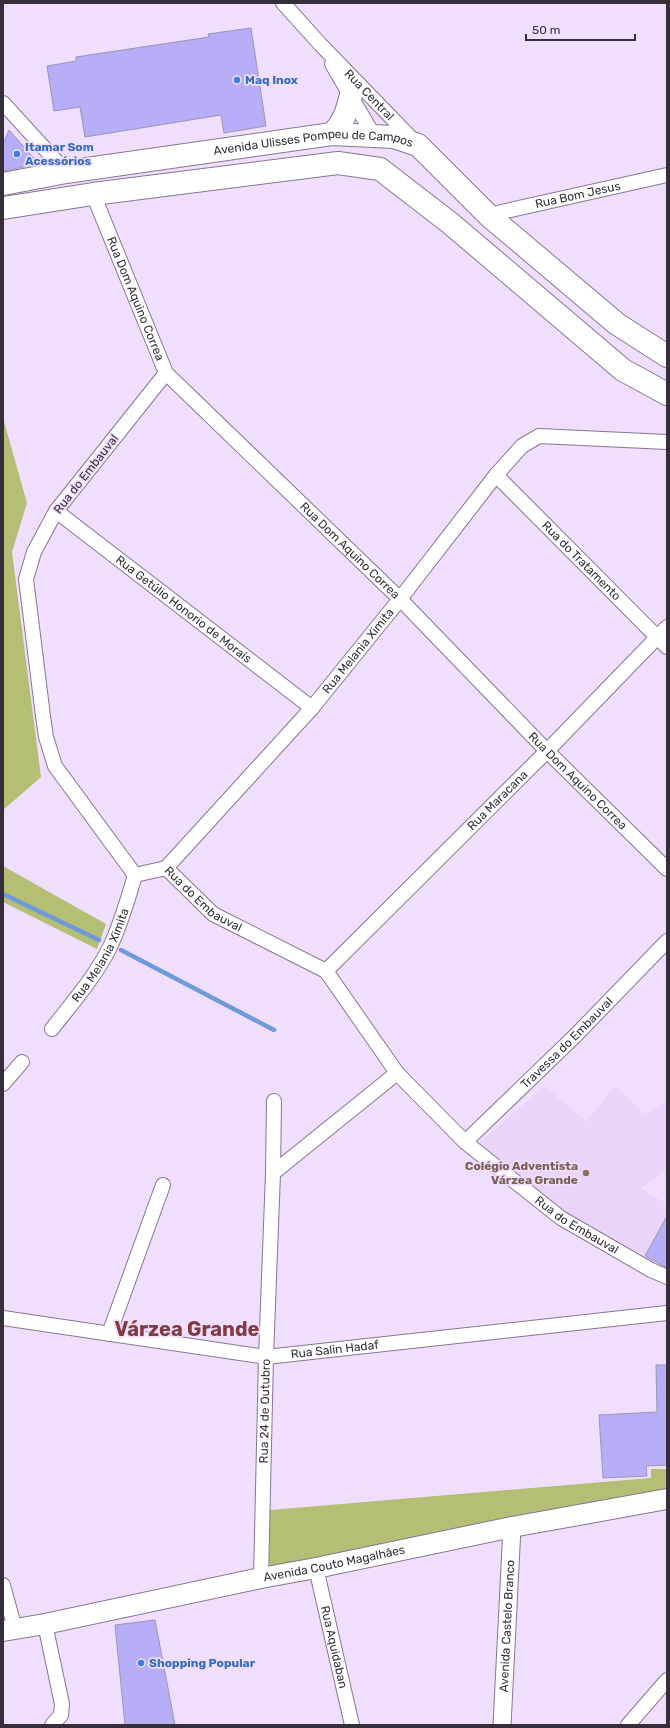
<svg xmlns="http://www.w3.org/2000/svg" width="670" height="1728" font-family="Rubik,sans-serif">
  <style>
    .built { fill: #ebd4fa }
    .green { fill: #b5be75 }
    .lines { fill: none; stroke-linecap: round; stroke-linejoin: round }
    .stream { stroke: #6e9ad9; stroke-width: 4.5 }
    .building { fill: #b8adf7; stroke: #9a96b6 }
    .minor-casing { stroke: #877691; stroke-width: 16 }
    .tertiary-casing { stroke: #877691; stroke-width: 19 }
    .secondary-casing { stroke: #877691; stroke-width: 22 }
    .primary-casing { stroke: #877691; stroke-width: 24 }
    .minor { stroke: #fff; stroke-width: 14 }
    .tertiary { stroke: #fff; stroke-width: 17 }
    .secondary { stroke: #fff; stroke-width: 20 }
    .primary { stroke: #fff; stroke-width: 22 }
    .shop-dot { fill: #3f7fe0; stroke: #f0defd; stroke-width: 1.5 }
    .education-dot { fill: #8d6e63; stroke: #f0defd; stroke-width: 1.5 }
    .labels { text-anchor: middle; dominant-baseline: central; stroke-width: 3.5; stroke-linejoin: round; paint-order: stroke }
    .shop-label { font-size: 12px; font-weight: bold; fill: #366cbe; stroke: #f0defd; text-anchor: start }
    .street-label { font-size: 12px; fill: #362f3b; stroke: #f0defd }
    .education-label { font-size: 12px; font-weight: bold; fill: #785e54; stroke: #f0defd; text-anchor: end }
    .town-label { font-size: 20px; font-weight: bold; fill: #833b42; stroke: #f0defd }
  </style>
  <rect width="100%" height="100%" fill="#f0defd"/>
  <path class="built" d="M545,1086L586,1122L615,1086L645,1114L667,1100V1168L641,1189L667,1204V1216L645,1256L564,1210L517,1178L479,1143Z"/>
  <path class="green" d="M3,418L27,503L12,552L41,777L3,810Z
    M3,866L106,924L97,949L3,902Z
    M651,1469H667V1492L275,1569L270,1566L269,1561L270,1510L651,1478Z"/>
  <g class="lines">
    <path class="stream" d="M3,894L99,940
      M121,950L274,1030"/>
  </g>
  <path class="building" d="M251,28L266,126L224,133L221,115L85,137L80,107L54,111L47,66L76,61V57L209,37L208,34Z
    M9,130L39,164L3,171V144Z
    M667,1216V1268L645,1256Z
    M656,1365H667V1465L646,1466L647,1476L603,1478L599,1415L657,1412Z
    M155,1620L175,1725H125L115,1625Z"/>
  <g class="lines">
    <defs>
      <g id="minor">
        <path id="s1" d="M283,3L320,44L415,142"/>
        <path d="M332,64L374,136"/>
        <path d="M3,103L66,172"/>
        <path id="s2" d="M93,194L166,373L400,599L547,751L667,869"/>
        <path id="s3" d="M488,215L667,175"/>
        <path d="M166,373L56,511L34,552L26,579L43,716L46,737L55,766L135,875L166,868"/>
        <path id="s4" d="M496,475L667,647"/>
        <path id="s5" d="M56,511L312,708"/>
        <path id="s6" d="M166,868L312,708L400,599L496,475L522,446L539,436L667,442"/>
        <path id="s7" d="M166,868L213,914L326,971L397,1073L465,1142L561,1218L651,1270L667,1277"/>
        <path id="s8" d="M326,971L547,751L667,627"/>
        <path id="s9" d="M52,1029C72,1003 95,977 110,947C121,924 128,899 135,875"/>
        <path d="M3,1084L22,1062"/>
        <path id="s10" d="M465,1142L576,1035L667,941"/>
        <path d="M273,1173L397,1073"/>
        <path id="s11" d="M3,1318L266,1357L667,1313"/>
        <path d="M109,1334L163,1185"/>
        <path id="s12" d="M316,1568L352,1725"/>
        <path id="s13" d="M261,1578L266,1357L273,1173L274,1101"/>
        <path d="M3,1585L15,1629"/>
        <path d="M45,1624L62,1704L61,1715L52,1725"/>
        <path d="M628,1725L667,1680"/>
      </g>
      <g id="tertiary">
        <path id="s14" d="M502,1725L512,1527"/>
      </g>
      <g id="secondary">
        <path id="s15" d="M3,1631L45,1624L261,1578L316,1568L512,1527L667,1499"/>
      </g>
      <g id="primary">
        <path d="M332,134C344,122 347,111 351,95"/>
        <path id="s16" d="M3,184L66,172L332,134L394,137L418,145L488,215L617,324L667,356"/>
        <path d="M3,208L93,194L338,163L380,169L450,223L623,370L667,394"/>
      </g>
    </defs>
    <use href="#minor" class="minor-casing"/>
    <use href="#tertiary" class="tertiary-casing"/>
    <use href="#secondary" class="secondary-casing"/>
    <use href="#primary" class="primary-casing"/>
    <use href="#minor" class="minor"/>
    <use href="#tertiary" class="tertiary"/>
    <use href="#secondary" class="secondary"/>
    <use href="#primary" class="primary"/>
  </g>
  <g class="shop-dot">
    <circle cx="237" cy="80" r="4"/>
    <circle cx="17" cy="154" r="4"/>
    <circle cx="141" cy="1663" r="4"/>
  </g>
  <circle class="education-dot" cx="586" cy="1173" r="4"/>
  <g class="labels">
    <g class="shop-label">
      <text x="245" y="80">Maq Inox</text>
      <text x="25" y="147">Itamar Som<tspan x="25" dy="14">Acessórios</tspan></text>
      <text x="149" y="1663">Shopping Popular</text>
    </g>
    <g class="street-label">
      <text stroke="none"><textPath href="#s1" startOffset="126">Rua Central</textPath></text>
      <text stroke="none"><textPath href="#s16" startOffset="314">Avenida Ulisses Pompeu de Campos</textPath></text>
      <text stroke="none"><textPath href="#s3" startOffset="92">Rua Bom Jesus</textPath></text>
      <text stroke="none"><textPath href="#s2" startOffset="113">Rua Dom Aquino Correa</textPath></text>
      <text transform="translate(86 474) rotate(-52)">Rua do Embauval</text>
      <text stroke="none"><textPath href="#s2" startOffset="449">Rua Dom Aquino Correa</textPath></text>
      <text stroke="none"><textPath href="#s4" startOffset="121">Rua do Tratamento</textPath></text>
      <text stroke="none"><textPath href="#s5" startOffset="161">Rua Getúlio Honorio de Morais</textPath></text>
      <text stroke="none"><textPath href="#s6" startOffset="290">Rua Melania Ximita</textPath></text>
      <text stroke="none"><textPath href="#s2" startOffset="773">Rua Dom Aquino Correa</textPath></text>
      <text stroke="none"><textPath href="#s8" startOffset="242">Rua Maracana</textPath></text>
      <text stroke="none"><textPath href="#s7" startOffset="49">Rua do Embauval</textPath></text>
      <text stroke="none"><textPath href="#s9" startOffset="89">Rua Melania Ximita</textPath></text>
      <text stroke="none"><textPath href="#s10" startOffset="142">Travessa do Embauval</textPath></text>
      <text stroke="none"><textPath href="#s7" startOffset="553">Rua do Embauval</textPath></text>
      <text stroke="none"><textPath href="#s11" startOffset="335">Rua Salin Hadaf</textPath></text>
      <text stroke="none"><textPath href="#s13" startOffset="167">Rua 24 de Outubro</textPath></text>
      <text stroke="none"><textPath href="#s15" startOffset="338">Avenida Couto Magalhães</textPath></text>
      <text stroke="none"><textPath href="#s14" startOffset="99">Avenida Castelo Branco</textPath></text>
      <text stroke="none"><textPath href="#s12" startOffset="81">Rua Aquidaban</textPath></text>
    </g>
    <g class="education-label">
      <text x="578" y="1166">Colégio Adventista<tspan x="578" dy="14">Várzea Grande</tspan></text>
    </g>
    <g class="town-label">
      <text x="187" y="1329">Várzea Grande</text>
    </g>
  </g>
  <rect width="670" height="1728" fill="none" stroke="#362f3b" stroke-width="8"/>
  <path d="M526 34v6h109v-6" fill="none" stroke="#362f3b" stroke-width="2"/>
  <text x="532" y="34" font-size="12" fill="#362f3b" stroke="#f0defd" stroke-width="3" paint-order="stroke">50 m</text>
</svg>
